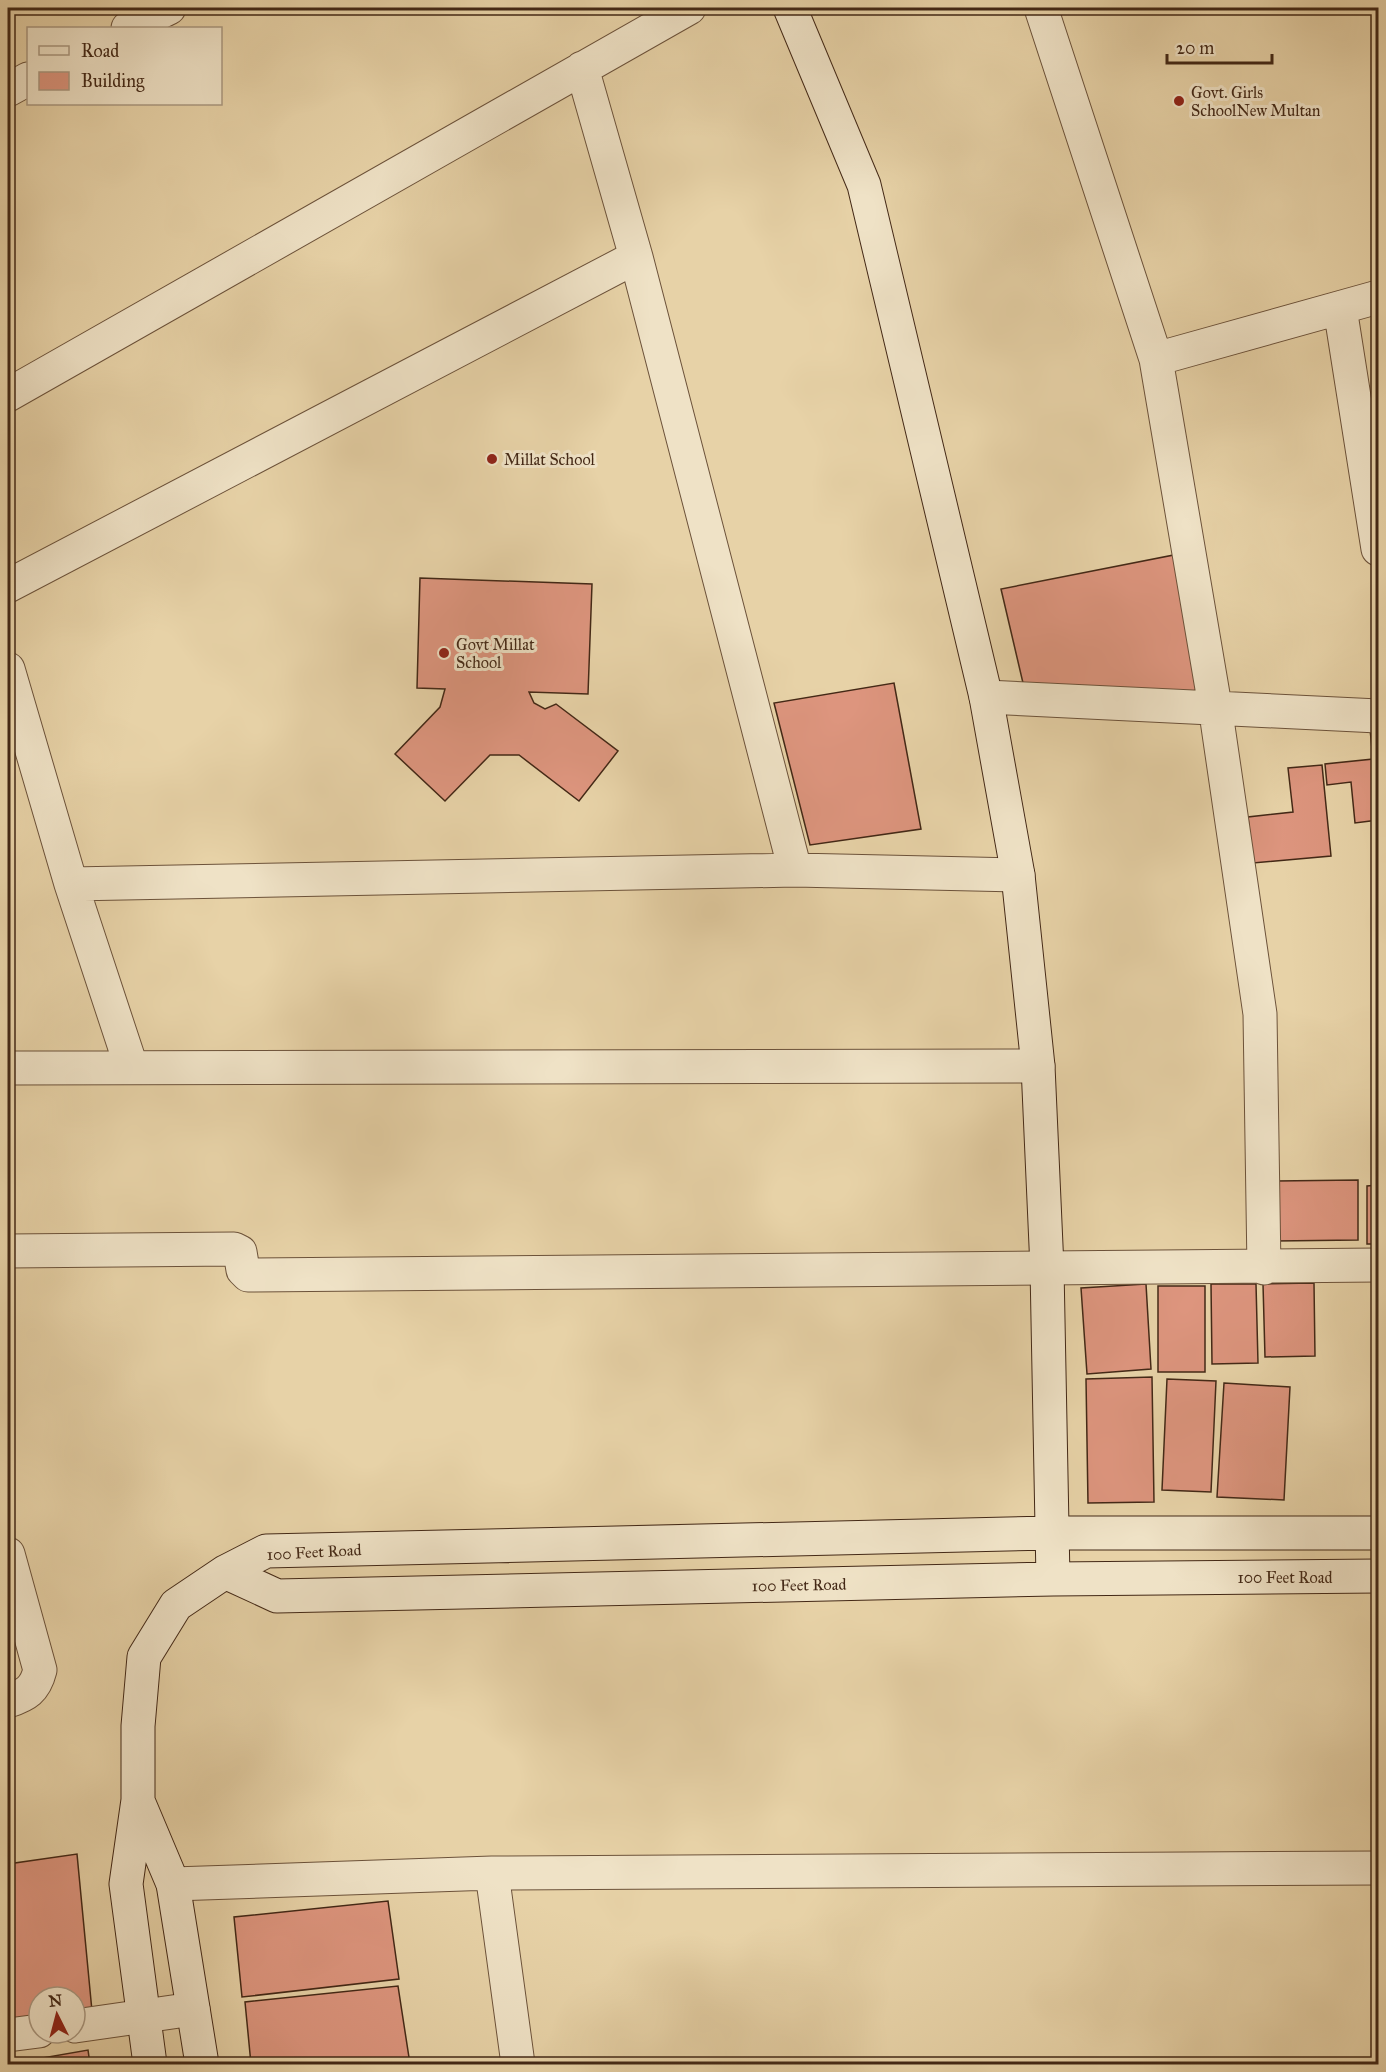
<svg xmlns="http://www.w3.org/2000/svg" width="1386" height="2072" font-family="'IM FELL Great Primer',serif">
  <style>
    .building { fill: #dd957e; stroke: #432816; stroke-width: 1.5 }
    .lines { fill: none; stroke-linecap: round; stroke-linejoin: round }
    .minor-casing { stroke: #6c523a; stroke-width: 35 }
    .secondary-casing { stroke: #432816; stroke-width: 35 }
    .minor { stroke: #efe2c6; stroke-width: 33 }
    .secondary { stroke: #efe2c6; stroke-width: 33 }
    .poi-dot { fill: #8f2418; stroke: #efe2c6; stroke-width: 2 }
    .labels { text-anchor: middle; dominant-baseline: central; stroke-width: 6; stroke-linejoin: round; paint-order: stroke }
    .poi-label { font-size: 16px; fill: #432816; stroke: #efe2c6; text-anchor: start }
    .street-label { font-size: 16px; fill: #432816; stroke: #efe2c6 }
  </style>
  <rect width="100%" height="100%" fill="#e7d2a7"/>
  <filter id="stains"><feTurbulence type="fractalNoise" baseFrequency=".00333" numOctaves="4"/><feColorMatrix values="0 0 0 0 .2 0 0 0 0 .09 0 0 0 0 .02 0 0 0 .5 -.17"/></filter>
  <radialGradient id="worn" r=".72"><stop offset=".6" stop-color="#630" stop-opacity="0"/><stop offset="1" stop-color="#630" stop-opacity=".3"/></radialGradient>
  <path class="building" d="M1179,554L1207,700L1023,683L1001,589Z
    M420,578L592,584L588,694L529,692L534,703L545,709L556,704L618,751L579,801L519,755H490L445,801L395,754L440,707L445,689L417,688Z
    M894,683L921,829L810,845L774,703Z
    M1378,718V820L1355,823L1351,782L1327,785L1325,764L1373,759L1369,719Z
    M1322,765L1331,856L1253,863L1248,817L1293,812L1288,768Z
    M1358,1180V1240L1275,1241L1276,1181Z
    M1378,1185V1244H1367V1186Z
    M1314,1283L1315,1356L1265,1357L1263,1284Z
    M1146,1284L1151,1369L1087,1374L1081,1288Z
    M1211,1284H1256L1258,1363L1212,1364Z
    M1158,1286H1205V1372H1158Z
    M1152,1377L1154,1502L1088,1503L1086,1379Z
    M1167,1379L1216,1381L1211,1492L1162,1490Z
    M1224,1383L1290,1387L1284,1500L1217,1497Z
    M77,1854L92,2011L75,2013V1997H39V2018L8,2022V1864Z
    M388,1901L399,1979L242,1997L234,1917Z
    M398,1986L410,2064H251L245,2002Z
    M88,2050L90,2064H8Z"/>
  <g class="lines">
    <defs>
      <path id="minor" d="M1041,8L1156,359L1215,706L1260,1014L1264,1268
        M128,28L169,8
        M582,68L636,257L795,870
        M8,90L28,79
        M1340,308L1378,549
        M1156,359L1378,297
        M8,395L689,8
        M8,586L636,257
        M8,669L71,884L131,1066
        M986,697L1378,716
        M71,884L795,870L1018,875
        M8,1068L1038,1066
        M8,1251L234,1249L240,1252L243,1270L248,1275L1378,1265
        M8,1554L40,1670C35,1690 26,1695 8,1701
        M492,1873L518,2064
        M173,1884L492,1873L1378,1868
        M75,2026L193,2009
        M8,2035L39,2031"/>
      <path id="secondary" d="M790,8L864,185L986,697L1018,875L1038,1066L1047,1268L1053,1579
        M225,1572L277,1596L1053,1579L1378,1576
        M138,1801L173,1884L202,2064
        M150,2064L126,1884L138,1800V1726L144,1657L176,1605L225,1572L266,1551L1052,1533H1378"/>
    </defs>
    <use href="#minor" class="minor-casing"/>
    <use href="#secondary" class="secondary-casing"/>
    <use href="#minor" class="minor"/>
    <use href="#secondary" class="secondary"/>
  </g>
  <g class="poi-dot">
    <circle cx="1179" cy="101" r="6"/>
    <circle cx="492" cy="459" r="6"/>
    <circle cx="444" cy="653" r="6"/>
  </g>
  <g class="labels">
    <g class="poi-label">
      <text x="1191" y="92">Govt. Girls<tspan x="1191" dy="18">SchoolNew Multan</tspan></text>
      <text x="504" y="459">Millat School</text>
      <text x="456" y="644">Govt Millat<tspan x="456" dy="18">School</tspan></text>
    </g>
    <g class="street-label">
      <text transform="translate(314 1552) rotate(-3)">100 Feet Road</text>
      <text x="1285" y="1577">100 Feet Road</text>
      <text transform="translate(799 1585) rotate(-1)">100 Feet Road</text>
    </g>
  </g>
  <rect width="1386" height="2072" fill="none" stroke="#e7d2a7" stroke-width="30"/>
  <rect x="9" y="9" width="1368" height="2054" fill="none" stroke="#432816" stroke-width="3"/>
  <rect x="15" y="15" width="1356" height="2042" fill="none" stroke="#432816" stroke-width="1.5"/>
  <rect x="27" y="27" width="195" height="78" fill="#efe2c6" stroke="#aa9880" stroke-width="1.5"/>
  <rect x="39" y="46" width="30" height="9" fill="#efe2c6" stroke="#aa9880" stroke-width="1.5"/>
  <text x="81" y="57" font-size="18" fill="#432816">Road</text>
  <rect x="39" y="72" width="30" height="18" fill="#dd957e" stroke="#aa9880" stroke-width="1.5"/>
  <text x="81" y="87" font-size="18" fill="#432816">Building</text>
  <g transform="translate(57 2015) rotate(354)"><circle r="28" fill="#efe2c6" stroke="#aa9880" stroke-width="1.5"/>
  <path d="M0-4.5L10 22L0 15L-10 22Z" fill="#8f2418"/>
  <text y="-9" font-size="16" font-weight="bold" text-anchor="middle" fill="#432816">N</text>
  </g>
  <path d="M1167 54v9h105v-9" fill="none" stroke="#432816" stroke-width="3"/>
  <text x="1176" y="54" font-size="18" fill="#432816" stroke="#efe2c6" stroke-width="4.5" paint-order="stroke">20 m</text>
  <rect width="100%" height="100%" filter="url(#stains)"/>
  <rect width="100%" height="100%" fill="url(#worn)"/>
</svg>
